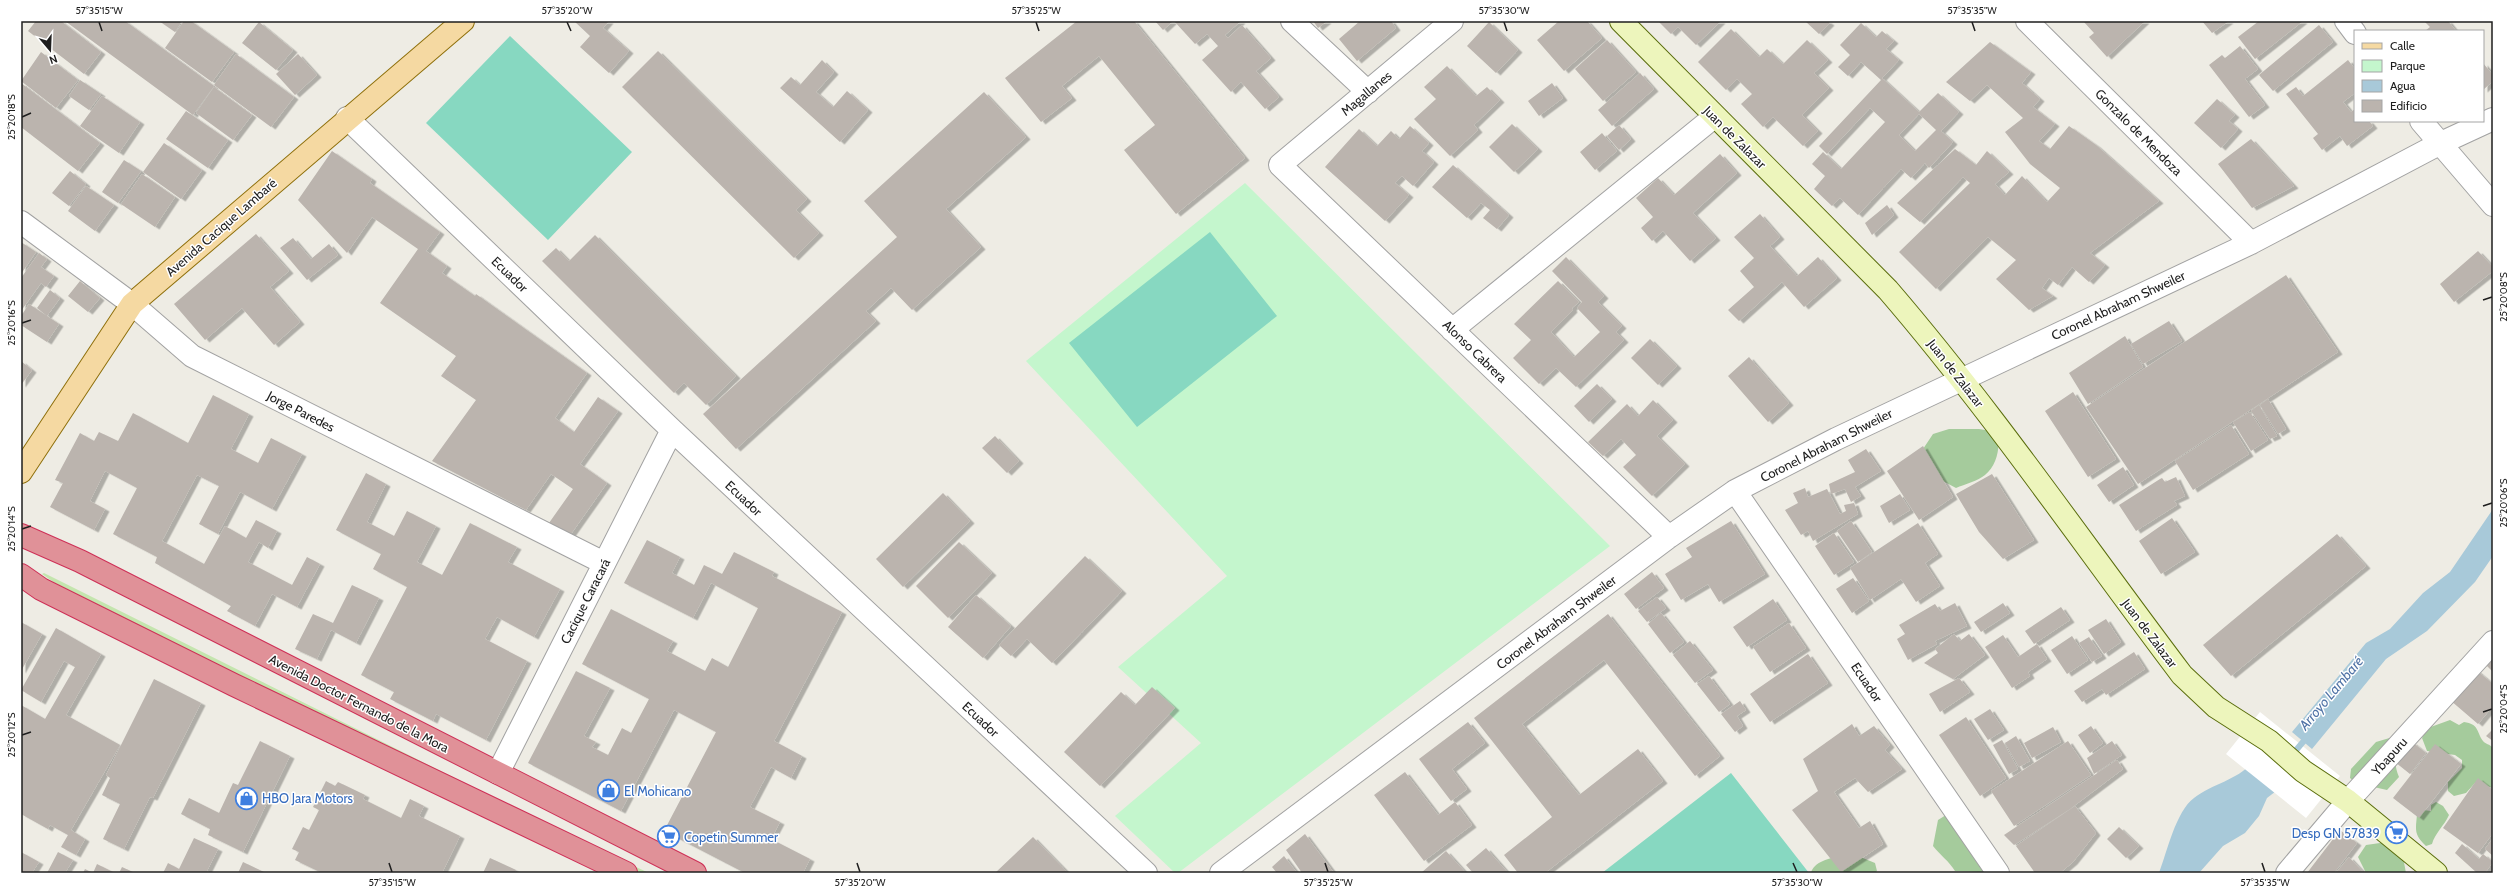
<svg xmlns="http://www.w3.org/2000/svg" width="2514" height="894" font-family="Cabin,sans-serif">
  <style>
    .grass { fill: #c4e5ae }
    .forest { fill: #a5cb9c }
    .park { fill: #c4f6cd }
    .pitch { fill: #87d8c1 }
    .water { fill: #a8c9d9 }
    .pier { fill: #fff }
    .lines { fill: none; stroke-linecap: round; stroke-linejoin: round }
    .stream { stroke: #a8c9d9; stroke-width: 6 }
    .building { fill: #bbb4ae; fill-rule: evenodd; filter: url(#shadow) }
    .street-casing { stroke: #a2a2a2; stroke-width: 24 }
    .secondary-casing { stroke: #5a6d0c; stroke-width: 24 }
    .primary-casing { stroke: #8e6f0a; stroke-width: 24 }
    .highway-casing { stroke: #ce3057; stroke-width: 24 }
    .street { stroke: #fff; stroke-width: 22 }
    .secondary { stroke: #edf5bc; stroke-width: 22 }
    .primary { stroke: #f5d9a2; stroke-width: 22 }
    .highway { stroke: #e09198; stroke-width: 22 }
    .ticks { fill: none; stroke: #1e1e1e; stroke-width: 1.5 }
    .labels { text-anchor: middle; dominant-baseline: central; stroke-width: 3; stroke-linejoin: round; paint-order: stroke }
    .street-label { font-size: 13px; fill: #1e1e1e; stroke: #fff }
    .shop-label { font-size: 13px; fill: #366cbe; stroke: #fff; text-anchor: start }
    .water-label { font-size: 14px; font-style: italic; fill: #5174a7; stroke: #fff }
    .neatline { fill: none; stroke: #1e1e1e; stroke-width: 1.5 }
    .ticks-label { font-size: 10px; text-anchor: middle; fill: #1e1e1e }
  </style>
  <defs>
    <filter id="shadow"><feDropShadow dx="4.5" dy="2.5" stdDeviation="0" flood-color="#0004"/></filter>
  </defs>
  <rect width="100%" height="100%" fill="#eeece4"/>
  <path class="grass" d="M44,573L597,849L649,873H638L596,854L55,583L42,574Z"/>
  <path class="forest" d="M1949,429H1979L1997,432C2001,446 1997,466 1985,475C1978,481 1965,484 1956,488L1941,480L1923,449L1933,434Z
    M2450,720L2459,725L2464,722C2479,724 2476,731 2483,741C2485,744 2490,744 2493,748V788L2475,783L2466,793L2454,796L2448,791V782L2462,768V760L2455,755L2427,751L2422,738L2428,728Z
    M2403,734C2397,750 2392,761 2399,777L2387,790L2356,783L2350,778L2351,769L2376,742Z
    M2436,802L2443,806L2449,815C2444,826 2435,833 2432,844L2426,846C2413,834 2416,829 2417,814L2423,810L2431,811V805Z
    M1946,815C1964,826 2007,848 2003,873L1955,871C1949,861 1940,855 1933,846L1938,820Z
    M2387,842L2402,852L2406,873H2366L2358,857L2366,845Z
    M1841,855L1858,856L1875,863L1877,871L1875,873H1811C1814,861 1830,859 1841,855Z"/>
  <path class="park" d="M1245,183L1610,546L1178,873H1175L1115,816L1201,743L1118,667L1227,576L1026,361Z"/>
  <path class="pitch" d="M510,36L632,152L548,240L426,123Z
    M1210,232L1277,316L1137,427L1069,343Z
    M1731,773L1809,873H1602Z"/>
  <path class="water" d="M2493,509V556L2475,582L2427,631L2386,659L2312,749L2292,732L2366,643L2390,629L2423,593L2450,572Z
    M2252,763L2284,785L2267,798L2259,816L2245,833L2223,846L2199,873H2159C2167,852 2176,811 2194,798C2212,784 2237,780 2252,763Z"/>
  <path class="pier" d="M2260,712L2340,776L2306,818L2226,754Z"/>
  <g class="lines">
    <path class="stream" d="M2292,755L2308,736"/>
  </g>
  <path class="building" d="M36,21H61L101,52L84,74L28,31Z
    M65,21H125L214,86L193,115Z
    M159,21H182L175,32Z
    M184,21H191L234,52L212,82L165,48Z
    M574,21H609L603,28L629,51L609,73L580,47L590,36Z
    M1077,21H1134L1245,158L1176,214L1124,150L1155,125L1099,56L1062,86L1072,98L1041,122L1005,78Z
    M1155,21H1173L1163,30Z
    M1174,21H1241L1225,35L1228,38L1242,25L1271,58L1256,71L1279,97L1265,109L1241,82L1231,92L1202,60L1218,46L1207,34L1195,44Z
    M1313,21H1327L1318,28Z
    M1360,21H1391L1396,28L1357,61L1339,39Z
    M1559,21H1587L1602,38L1564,71L1537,40Z
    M1658,21H1721L1696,45L1678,27L1671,34Z
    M1805,21H1827L1830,23L1819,34Z
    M2083,21H2145L2107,57L2089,37L2094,33Z
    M2202,21H2229L2212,33Z
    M2259,21H2303L2255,59L2238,37Z
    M2424,21H2448L2456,31H2425L2430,27Z
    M259,22L293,50L276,70L242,43Z
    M1489,22L1518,50L1496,73L1467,46Z
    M1861,23L1876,37L1882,31L1894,41L1886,49L1899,60L1882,78L1919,112L1938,93L1959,112L1941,131L1953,142L1929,168L1925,163L1911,178L1901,169L1858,215L1840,198L1832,206L1814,189L1825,176L1812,164L1823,152L1841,169L1885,122L1870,108L1827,154L1819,146L1881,80L1861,62L1848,76L1838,67L1850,55L1840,45ZM1919,114L1936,130L1915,151L1899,135Z
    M2319,25L2333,42L2273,91L2259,75Z
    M1731,29L1759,57L1767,49L1783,64L1807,40L1828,60L1814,73L1829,88L1802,115L1818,131L1803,146L1773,117L1763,127L1741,104L1752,94L1737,79L1726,90L1698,62Z
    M1607,40L1636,72L1603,101L1575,69Z
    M1990,42L2031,72L2022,83L2040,99L2033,107L2055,124L2039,141L2050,149L2069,126L2096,145L2159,201L2090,253L2105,265L2089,282L2072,267L2058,285L2049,278L2042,288L2053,296L2029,310L1996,279L2016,260L1988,237L1936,289L1899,252L1970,183L1963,177L1920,222L1897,203L1955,149L1976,165L1987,151L2009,172L1995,184L2005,195L2022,176L2047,202L2060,188L2030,164L2005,132L2023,118L1987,85L1970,101L1946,82Z
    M2240,46L2258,69L2245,79L2265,105L2249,117L2209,65L2222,55L2225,58Z
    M658,51L807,199L796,210L819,233L794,258L622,87Z
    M41,52L78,80L56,108L21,81Z
    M236,54L294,97L271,127L214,85Z
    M298,54L317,75L295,95L276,74Z
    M822,60L834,72L816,92L833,107L847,91L868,110L840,142L780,88L791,77L800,85Z
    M2348,60L2355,69V93L2343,102L2351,112L2355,109V121H2369L2373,126L2347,146L2340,136L2322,150L2313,138L2318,134L2286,94L2296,87L2303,96Z
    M2483,63L2493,75V81L2483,90Z
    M1447,66L1476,96L1487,87L1500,100L1474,125L1478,130L1450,156L1414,119L1436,99L1424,87Z
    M1640,73L1654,89L1612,126L1598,110Z
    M80,80L101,94L89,110L69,96Z
    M21,83L100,143L78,171L21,127Z
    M1552,83L1563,98L1539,116L1528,101Z
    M214,87L252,115L233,140L196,113Z
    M984,92L1026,137L946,209L981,247L912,310L891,288L866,311L876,321L736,449L703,414L897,237L864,201Z
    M102,96L140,122L119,153L80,126Z
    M2217,99L2235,115L2229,121L2238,129L2221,148L2194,123Z
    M186,111L228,140L208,168L166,139Z
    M1512,124L1538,149L1514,172L1489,147Z
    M1619,125L1631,139L1619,150L1607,136Z
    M1410,126L1429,143L1422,151L1434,162L1413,186L1402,176L1395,183L1409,195L1385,221L1325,167L1359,129L1377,146L1391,131L1399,139Z
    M1602,133L1617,151L1595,170L1580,152Z
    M2251,139L2294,186L2252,208L2218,164Z
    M164,143L202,170L181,199L143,172Z
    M332,151L372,179L370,183L440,232L426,251L447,266L442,273L475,296L476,294L587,373L555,418L574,432L598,397L618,411L580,464L607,483L571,534L549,523L573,489L551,474L526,510L432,461L476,400L441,376L456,356L380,303L418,249L372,217L347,253L298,200Z
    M1720,154L1737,173L1693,213L1716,238L1690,261L1663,231L1652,241L1641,228L1653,217L1636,198L1658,178L1674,195Z
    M124,160L141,171L118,203L102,192Z
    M1453,165L1509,215L1497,229L1483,218L1490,210L1481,203L1467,218L1432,187Z
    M70,171L86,184L69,206L52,193Z
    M142,174L175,197L155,227L121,204Z
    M86,186L114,205L95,231L68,211Z
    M1887,205L1894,215L1872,235L1865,223Z
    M1760,214L1780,237L1770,246L1797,276L1818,257L1837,278L1804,307L1782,282L1739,321L1728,310L1754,287L1740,271L1754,258L1734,237Z
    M256,234L289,271L270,287L300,322L274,345L242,308L205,340L174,304Z
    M595,235L736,376L706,405L684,383L674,393L542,261L556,248L569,261Z
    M293,238L311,259L329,244L338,255L307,280L280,248Z
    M21,242L36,252L21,274Z
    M2478,251L2493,267V271L2454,302L2440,284Z
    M39,253L47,259L41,267L54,276L46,287L41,283L21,311V278Z
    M1566,257L1604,296L1598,302L1622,326L1616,332L1624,340L1576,387L1556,368L1539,384L1513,358L1531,340L1514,324L1558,281L1579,302L1572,308L1573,310L1551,332L1574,357L1600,332L1577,308L1582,302L1552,271Z
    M2286,275L2338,352L2138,484L2086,407Z
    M80,281L100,298L88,312L68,296Z
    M50,290L60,298L47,316L37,308Z
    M29,304L59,324L47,342L21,325V316Z
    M2169,321L2182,341L2143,364L2131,344Z
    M2125,336L2143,367L2088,404L2069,373Z
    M1650,339L1677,366L1658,385L1631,358Z
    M1749,357L1789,403L1768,422L1728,376Z
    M21,361L32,370L21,385Z
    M1597,384L1612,399L1589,422L1574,406Z
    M2073,392L2116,459L2088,477L2045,411Z
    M213,395L249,414L231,449L258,463L271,438L302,454L272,509L240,492L218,534L199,524L219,486L197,475L162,541L204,564L225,526L246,538L256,520L277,531L268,548L259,542L248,562L292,585L307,557L320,564L297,607L272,594L255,626L227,611L231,606L155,563L157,557L113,534L137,488L105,471L90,501L105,509L94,530L50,507L63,483L55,480L80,433L94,441L99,432L118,441L133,413L188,443Z
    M2268,399L2286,429L2278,434L2260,405Z
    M1653,400L1673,420L1657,436L1685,464L1652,496L1623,467L1636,455L1621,439L1603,456L1588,442L1627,404L1638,416Z
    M2259,405L2277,436L2270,439L2251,411Z
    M2250,412L2268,440L2251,451L2233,422Z
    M2231,425L2249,454L2193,490L2175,461Z
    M995,436L1019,461L1007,473L982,448Z
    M1923,446L1953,497L1919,520L1887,471Z
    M1866,449L1881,471L1855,487L1861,496L1851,502L1845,489L1831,494L1829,484L1855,472L1848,460Z
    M2123,467L2134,485L2109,502L2097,485Z
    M366,473L386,484L367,522L394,536L407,511L436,526L417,562L442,575L470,523L517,547L508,562L560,589L534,637L497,617L485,639L527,661L486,740L436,714L433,721L390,699L394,692L361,675L407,587L373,569L381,554L336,530Z
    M1992,474L2034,540L2003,559L1979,532L1956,494Z
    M2176,477L2185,496L2174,501L2177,505L2136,531L2119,505L2160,479L2162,478L2165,482Z
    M1805,488L1808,497L1827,489L1840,514L1846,511L1844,505L1854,503L1858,514L1813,541L1808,531L1801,535L1785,510L1798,503L1793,493Z
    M943,493L970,521L903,587L876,559Z
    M1900,494L1910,510L1889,523L1880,506Z
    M2172,518L2195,552L2161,574L2139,541Z
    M1731,521L1765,574L1719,602L1708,584L1681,600L1665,574L1692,557L1686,548Z
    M1851,521L1872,552L1858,562L1837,531Z
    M1918,523L1938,554L1925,563L1940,586L1916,602L1901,579L1870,600L1850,568Z
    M1834,533L1854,562L1834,575L1815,546Z
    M2337,534L2366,566L2231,676L2203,645Z
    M647,540L680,557L672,573L694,585L704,565L722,574L734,552L774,572L772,576L842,612L774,741L802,756L791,778L771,767L750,807L780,822L771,839L810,859L803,873H745L664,831L716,732L674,710L621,811L528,763L576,671L610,688L584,736L596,742L592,747L608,755L622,728L631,733L649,699L582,664L611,609L673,641L667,651L705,671L712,658L728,667L758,608L711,583L693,618L624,583Z
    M959,542L992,573L948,618L916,586Z
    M1085,556L1122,591L1052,663L1027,639L1011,656L999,645Z
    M1652,572L1664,588L1636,609L1624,594Z
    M1853,578L1869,601L1852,613L1836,589Z
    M352,585L379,598L356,643L331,630L317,659L295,649L313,614L333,623Z
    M976,595L1011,626L983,658L948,627Z
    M1657,597L1666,608L1647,622L1638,611Z
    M1773,599L1787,620L1747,647L1733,627Z
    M1955,603L1967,626L1935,641L1937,644L1908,660L1897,639L1905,634L1899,625L1935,604L1940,611Z
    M2003,603L2010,613L1981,632L1974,622Z
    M2061,607L2070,620L2034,644L2025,631Z
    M1661,613L1684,642L1670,653L1648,624Z
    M1608,614L1720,756L1695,776L1604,660L1522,724L1579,795L1638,749L1663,781L1545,873H1518L1504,855L1552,817L1474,718Z
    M2106,619L2121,642L2104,654L2088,630Z
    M21,622L42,634L21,671Z
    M1789,623L1806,648L1770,672L1753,647Z
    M56,628L101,654L66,715L120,745L71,830L85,839L76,855L61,847L68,835L50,825L48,829L21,814V705L45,719L75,667L64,661L41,702L21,690Z
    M1954,634L1960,641L1969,634L1985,655L1953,679L1924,663L1938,653L1935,649Z
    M2003,635L2018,657L2037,644L2047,659L2028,672L2030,676L2012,688L1985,647Z
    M2072,636L2088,660L2067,674L2051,650Z
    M2089,637L2102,656L2092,662L2079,643Z
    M1690,641L1713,670L1695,683L1673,655Z
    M2134,652L2145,669L2106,695L2102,689L2082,702L2074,691Z
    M1808,654L1828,683L1770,722L1750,694Z
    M2493,655V672L2485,664Z
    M2476,670L2493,684V706L2478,724L2450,700Z
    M1709,676L1730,704L1719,712L1697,684Z
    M1959,678L1970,692L1940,712L1929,694Z
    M154,679L201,703L153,798L150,797L124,849L103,839L120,804L102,795L110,778L106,775Z
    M1152,687L1175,708L1100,786L1064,752L1121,692L1135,705Z
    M1740,701L1746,710L1737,716L1743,726L1735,732L1721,714Z
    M1990,709L2004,730L1988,740L1974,719Z
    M1966,717L2006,778L1980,796L1939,735Z
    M1468,722L1485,743L1452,769L1467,789L1451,801L1419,759Z
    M1852,724L1859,736L1874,726L1890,745L1885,750L1902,769L1868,792L1855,778L1834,792L1859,828L1870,821L1883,844L1841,872L1792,810L1818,791L1803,759Z
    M2091,726L2103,743L2090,753L2078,735Z
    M2053,727L2061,742L2032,758L2024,743Z
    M2493,729V741L2486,736Z
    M2016,736L2030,761L2019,767L2005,743Z
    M2002,740L2018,769L2009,774L1993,745Z
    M260,741L290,756L243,852L208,835L210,829L181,814L189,798L219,813L233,783L238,785Z
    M2068,741L2091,775L2014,826L1991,791Z
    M2112,741L2122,755L2094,774L2087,758Z
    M2412,742L2426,753L2410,774L2395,762Z
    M2435,744L2461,764L2419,818L2393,798Z
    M2117,760L2123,769L2070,809L2014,845L2004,835Z
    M1405,772L1438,815L1455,802L1472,825L1424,861L1374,795Z
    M2478,778L2493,790V833L2478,853L2443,828Z
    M326,781L335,786L338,782L365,795L363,799L401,818L410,799L424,806L419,816L460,836L442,873H322L295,860L299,852L292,849L303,827L309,830L319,810L313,807Z
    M2075,806L2096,833L2073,862L2060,873H2035L2016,846Z
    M2119,827L2139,846L2126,858L2107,839Z
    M2340,830L2357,843L2334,873H2307Z
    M1305,834L1334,873H1302L1286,850Z
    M1033,837L1067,872L995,873Z
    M194,838L218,849L207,871L210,873H163L168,863L179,869Z
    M2493,838V856L2485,849Z
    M2462,844L2479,859L2483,854L2493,862L2485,873H2477L2455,853Z
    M1486,848L1508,873H1473L1466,865Z
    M1446,851L1466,873H1421Z
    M21,852L39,862L32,873H21Z
    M58,852L73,860L65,873H47Z
    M1284,856L1297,873H1277L1272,867Z
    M2349,857L2364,873H2336Z
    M490,858L516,870L515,873H483Z
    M243,862L266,873H238Z
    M97,864L115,873H83L85,869L93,873Z
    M122,867L135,873H119Z"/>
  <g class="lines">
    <defs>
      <path id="street" d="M1292,21L1368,92
        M1452,21L1280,165L1669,537
        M2027,21L2251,243
        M2346,21L2355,33
        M347,118L672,430L1146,873
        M2421,121L2493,205
        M21,222L132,304L192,356L604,563
        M1452,330L1714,117
        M1735,491L1998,873
        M498,773L672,430
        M1221,873L1669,537L1735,491L1836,439L2251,243L2439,144L2493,119
        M2287,873L2348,801L2493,642"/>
      <path id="secondary" d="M1621,21L1888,290C1993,412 2085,547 2182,675L2216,707L2269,741L2303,771L2348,801L2436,873"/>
      <path id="primary" d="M21,472L132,304L463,21"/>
      <path id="highway" d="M21,535L80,561L695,873
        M21,575L41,589L234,685L626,873"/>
    </defs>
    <use href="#street" class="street-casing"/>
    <use href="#secondary" class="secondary-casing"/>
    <use href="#primary" class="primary-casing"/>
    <use href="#highway" class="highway-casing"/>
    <use href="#street" class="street"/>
    <use href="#secondary" class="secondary"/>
    <use href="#primary" class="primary"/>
    <use href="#highway" class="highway"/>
  </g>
  <path class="ticks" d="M99,22L102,31M567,22L571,31M1036,22L1039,31M1504,22L1507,31M1972,22L1975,31M22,117L31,113M2483,300L2492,297M22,323L31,320M2483,506L2492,503M22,529L31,526M2483,712L2492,709M22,735L31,732M389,863L392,872M857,863L860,872M1325,863L1328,872M1793,863L1797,872M2262,863L2265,872"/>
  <defs>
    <symbol id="shop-ring" viewBox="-11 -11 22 22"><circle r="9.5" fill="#fff" stroke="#3f7fe0" stroke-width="1.5"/><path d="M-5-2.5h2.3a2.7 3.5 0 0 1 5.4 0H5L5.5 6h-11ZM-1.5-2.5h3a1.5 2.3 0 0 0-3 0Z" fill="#3f7fe0"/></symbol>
    <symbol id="supermarket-ring" viewBox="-11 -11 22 22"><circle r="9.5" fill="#fff" stroke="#3f7fe0" stroke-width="1.5"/><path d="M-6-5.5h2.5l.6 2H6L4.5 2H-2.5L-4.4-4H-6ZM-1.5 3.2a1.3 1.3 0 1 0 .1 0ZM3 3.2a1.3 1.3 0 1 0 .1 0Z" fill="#3f7fe0"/></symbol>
  </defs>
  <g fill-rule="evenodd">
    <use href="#shop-ring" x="596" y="778" width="25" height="25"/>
    <use href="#shop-ring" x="234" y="786" width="25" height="25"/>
    <use href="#supermarket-ring" x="2384" y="820" width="25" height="25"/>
    <use href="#supermarket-ring" x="656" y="824" width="25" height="25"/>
  </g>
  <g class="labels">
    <g class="street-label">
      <text transform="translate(1366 93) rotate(-40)">Magallanes</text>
      <text transform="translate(2139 132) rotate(45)">Gonzalo de Mendoza</text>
      <text transform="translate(1735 137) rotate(45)">Juan de Zalazar</text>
      <text transform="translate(221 227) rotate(-41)">Avenida Cacique Lambaré</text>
      <text transform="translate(510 274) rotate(44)">Ecuador</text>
      <text transform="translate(2118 305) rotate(-25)">Coronel Abraham Shweiler</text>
      <text transform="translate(1475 351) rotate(44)">Alonso Cabrera</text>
      <text transform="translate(1956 373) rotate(52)">Juan de Zalazar</text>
      <text transform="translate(301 411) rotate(27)">Jorge Paredes</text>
      <text transform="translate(1826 445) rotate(-27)">Coronel Abraham Shweiler</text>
      <text transform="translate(744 498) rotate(43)">Ecuador</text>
      <text transform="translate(585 601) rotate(-63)">Cacique Caracará</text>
      <text transform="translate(1556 622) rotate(-37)">Coronel Abraham Shweiler</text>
      <text transform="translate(2150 633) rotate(53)">Juan de Zalazar</text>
      <text transform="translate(1867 682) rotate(56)">Ecuador</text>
      <text transform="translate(359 703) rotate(27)">Avenida Doctor Fernando de la Mora</text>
      <text transform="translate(981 719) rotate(43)">Ecuador</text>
      <text transform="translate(2389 756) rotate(-48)">Ybapuru</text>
    </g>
    <g class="shop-label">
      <text x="624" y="791">El Mohicano</text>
      <text x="262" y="798">HBO Jara Motors</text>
      <text x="2380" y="833" text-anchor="end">Desp GN 57839</text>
      <text x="684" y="837">Copetin Summer</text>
    </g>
    <g class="water-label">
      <text transform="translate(2331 693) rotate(-50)">Arroyo Lambaré</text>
    </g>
  </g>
  <rect width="2514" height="894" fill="none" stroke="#ffffff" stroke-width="44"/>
  <rect x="2354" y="30" width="130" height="92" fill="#ffffff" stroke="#a5a5a5"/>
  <rect x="2362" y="43" width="20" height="6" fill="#f5d9a2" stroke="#a5a5a5"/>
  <text x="2390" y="50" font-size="12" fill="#1e1e1e">Calle</text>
  <rect x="2362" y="60" width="20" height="12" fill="#c4f6cd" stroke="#a5a5a5"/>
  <text x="2390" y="70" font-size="12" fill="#1e1e1e">Parque</text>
  <rect x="2362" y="80" width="20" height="12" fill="#a8c9d9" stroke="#a5a5a5"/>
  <text x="2390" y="90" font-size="12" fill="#1e1e1e">Agua</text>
  <rect x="2362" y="100" width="20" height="12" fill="#bbb4ae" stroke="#a5a5a5"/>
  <text x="2390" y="110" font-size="12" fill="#1e1e1e">Edificio</text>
  <g transform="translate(50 50) rotate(161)" stroke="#ffffff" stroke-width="3" paint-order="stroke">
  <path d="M0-3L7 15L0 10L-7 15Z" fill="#1e1e1e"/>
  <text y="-6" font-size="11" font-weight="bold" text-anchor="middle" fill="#1e1e1e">N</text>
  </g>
  <rect x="22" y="22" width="2470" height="850" class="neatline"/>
  <g class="ticks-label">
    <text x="99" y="14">57°35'15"W</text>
    <text x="567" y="14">57°35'20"W</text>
    <text x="1036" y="14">57°35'25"W</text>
    <text x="1504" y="14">57°35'30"W</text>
    <text x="1972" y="14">57°35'35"W</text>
    <text transform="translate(11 117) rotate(-90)" y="4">25°20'18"S</text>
    <text transform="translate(2503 297) rotate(-90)" y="4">25°20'08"S</text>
    <text transform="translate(11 323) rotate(-90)" y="4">25°20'16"S</text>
    <text transform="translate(2503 503) rotate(-90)" y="4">25°20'06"S</text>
    <text transform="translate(11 529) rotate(-90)" y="4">25°20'14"S</text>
    <text transform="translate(2503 709) rotate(-90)" y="4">25°20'04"S</text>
    <text transform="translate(11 735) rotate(-90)" y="4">25°20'12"S</text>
    <text x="392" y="886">57°35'15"W</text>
    <text x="860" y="886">57°35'20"W</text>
    <text x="1328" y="886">57°35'25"W</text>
    <text x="1797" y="886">57°35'30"W</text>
    <text x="2265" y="886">57°35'35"W</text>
  </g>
</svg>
